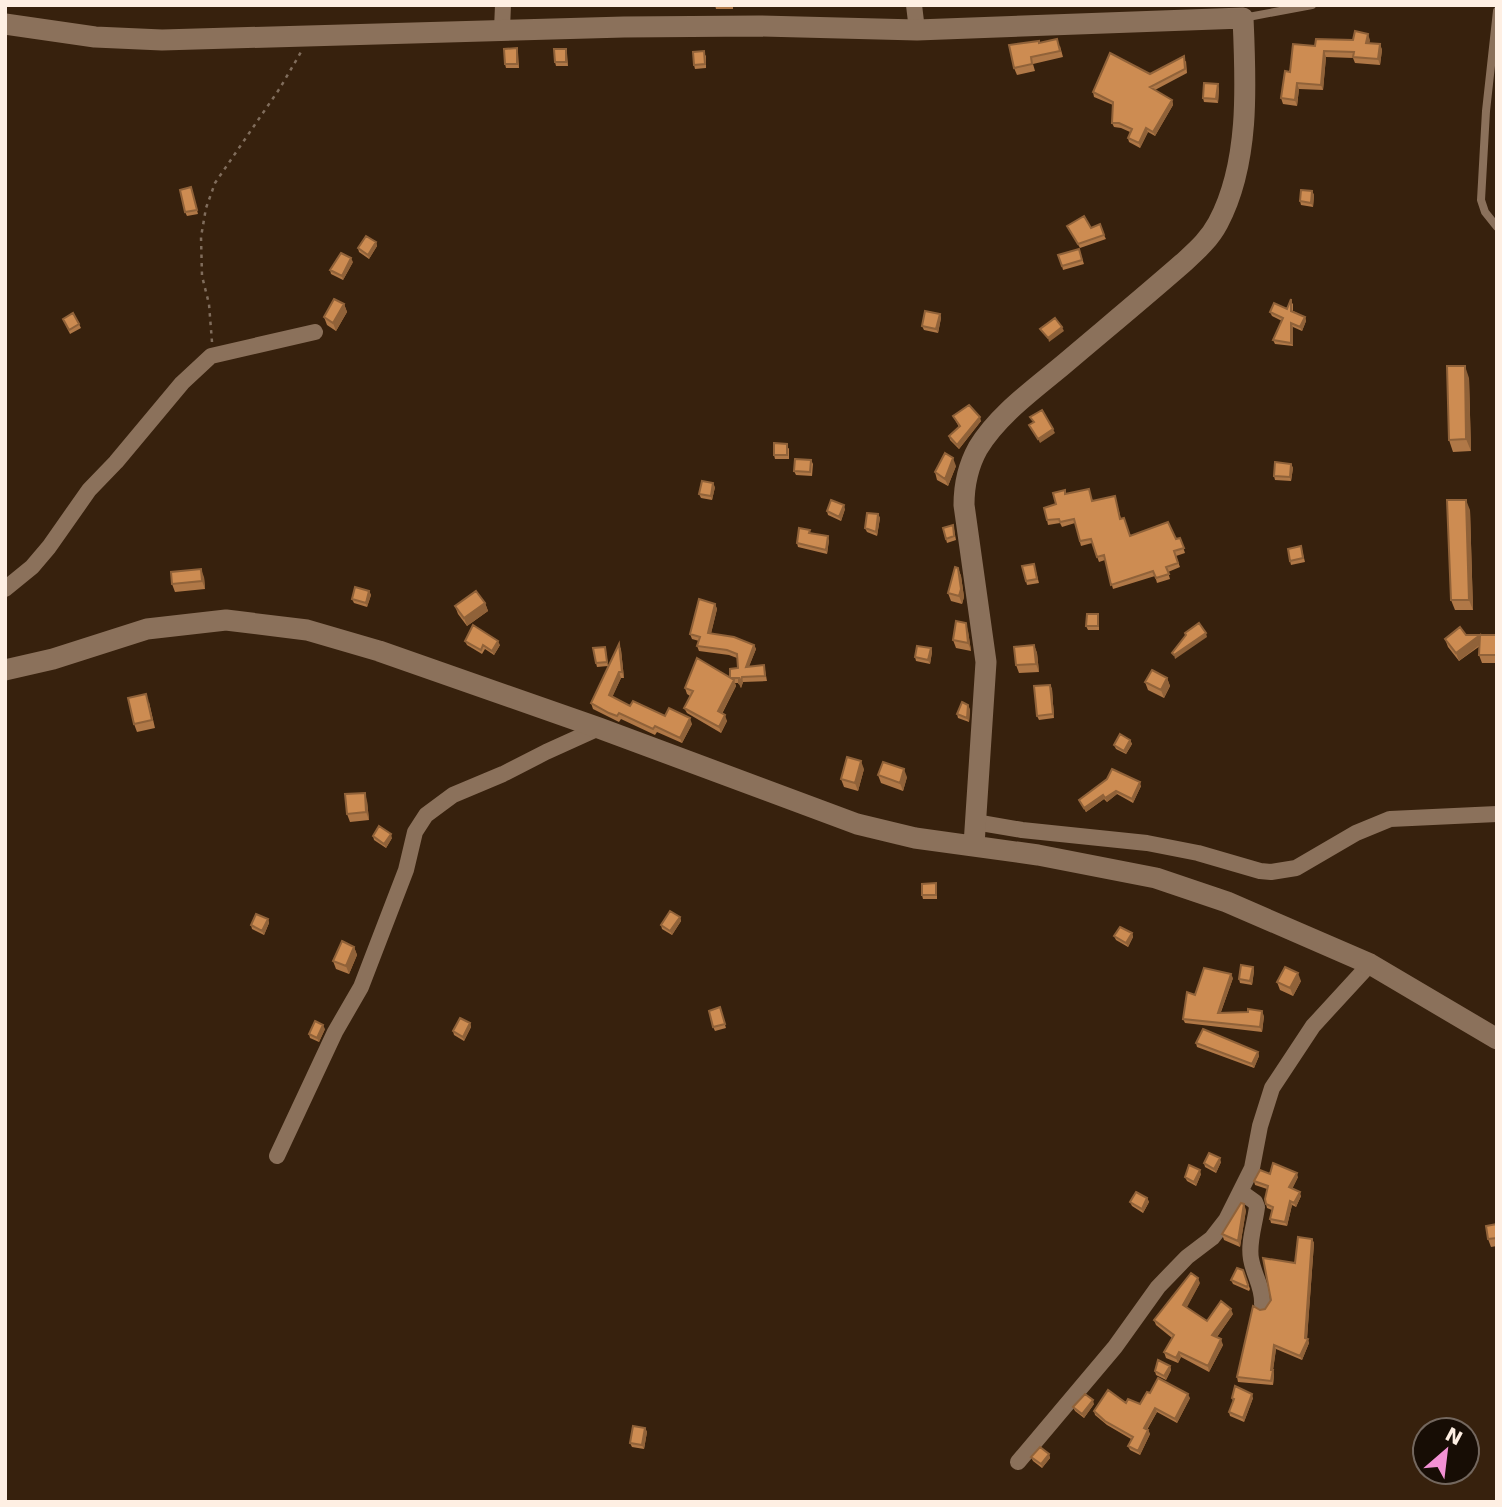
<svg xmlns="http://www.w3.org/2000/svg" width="1502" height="1507" font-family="'DejaVu Sans',sans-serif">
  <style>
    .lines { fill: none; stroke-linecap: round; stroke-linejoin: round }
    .path { stroke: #806d5c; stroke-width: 2.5; stroke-dasharray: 3.5 5; stroke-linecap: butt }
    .lane { stroke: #8b715b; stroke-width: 8 }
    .street { stroke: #8b715b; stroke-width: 16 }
    .secondary { stroke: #8b715b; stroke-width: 21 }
    .wall { fill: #b07847 }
    .shaded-wall { fill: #906239 }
    .building { fill: #cd8c52; stroke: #906239; stroke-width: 2 }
  </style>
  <rect width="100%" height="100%" fill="#37210d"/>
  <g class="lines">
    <path class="path" d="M212,342L209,304L202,276L201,237L206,208L215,183L280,88L301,52"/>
    <path class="lane" d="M1497,11L1486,111L1481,200L1485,212L1497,227
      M1243,18L1312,5"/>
    <path class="street" d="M914,5L917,30
      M502,29L503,5
      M5,589L32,567L49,547L89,490L116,462L182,383L211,356L315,332
      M975,822L1022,830L1147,843L1198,853L1260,871L1271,872L1296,868L1356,833L1390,819L1497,814
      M277,1156L335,1032L361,987L406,870L415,832L426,815L453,795L503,774L546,752L599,728
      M1241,1192L1255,1202L1257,1207C1255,1224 1248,1242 1251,1259C1254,1276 1263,1287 1262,1304
      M1018,1462L1115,1347L1158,1287L1187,1257L1212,1238L1226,1220L1252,1168L1260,1126L1272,1088L1313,1026L1370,964"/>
    <path class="secondary" d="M5,24L95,37L162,40L624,27L759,26L917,30L1243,18C1246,84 1250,163 1218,223C1209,240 1196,251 1183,263C1143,298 1103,331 1063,365C1033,390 998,415 978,448C968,466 964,485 964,505L986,662L974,845
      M5,670L53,659L147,629L226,620L307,630L379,651L599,728L857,824L915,838L1038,855L1156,878L1227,902L1370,964L1497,1039"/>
  </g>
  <path class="wall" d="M715,5H733V9H716Z
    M1353,40H1370L1369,43L1380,44L1382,50L1380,65L1355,63L1353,58L1326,57L1323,90L1299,89L1297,106L1283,104L1281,98L1290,72L1315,46Z
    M1039,43L1060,46L1063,57L1033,64L1035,71L1017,75L1014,68Z
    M566,49L567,53L568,66H556L555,62Z
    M518,52L519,68H506L505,64Z
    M706,55V68L695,69L694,65Z
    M1186,61L1187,73L1155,90L1172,100L1173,105L1155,136L1148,132L1140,148L1129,142L1128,138L1130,132L1121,128L1114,127L1112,123L1113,105L1094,97L1093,92L1150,74Z
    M1219,88L1218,103L1204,102L1203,98Z
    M191,187L198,214L187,216L185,212Z
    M1312,191L1314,195L1313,207L1301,205L1300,201Z
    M1067,226L1104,235L1106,239L1080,248Z
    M376,242L377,246L369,259L359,252L358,248Z
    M1079,249L1084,264L1063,270L1062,266Z
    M353,262L343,280L331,274L330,270Z
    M1293,303V311L1305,317L1306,321L1302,331L1293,327V346L1275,344L1273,340L1282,321L1272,316L1270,312L1287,309Z
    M344,304L347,312L336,331L327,325L324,317Z
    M940,314L941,318L938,333L924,330L922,326Z
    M63,319L79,324L81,328L70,334Z
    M1469,378L1471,451L1453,452L1449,440Z
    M953,416L981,421L959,449L950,440L949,436L959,427Z
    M789,448V459H775L774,455Z
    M811,460L813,464L812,476L796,475L794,471Z
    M1291,464L1293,468L1291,481L1275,480L1274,476Z
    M956,466L948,486L937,480L935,472Z
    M715,487L712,500L701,498L699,494Z
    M1065,494L1093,501L1115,496L1121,519L1130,536L1176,539L1180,538L1185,553L1176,556L1180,567L1168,572L1170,579L1157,583L1155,576L1113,589L1105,560L1099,562L1092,543L1081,546L1075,523L1062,527L1060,523L1048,525L1047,520L1056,504Z
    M845,509L841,521L828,515L827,511Z
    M1470,510L1473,610H1455L1451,600Z
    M878,514L880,518L877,536L867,532L865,528Z
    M943,528L954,529L956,540L947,543Z
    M812,534L829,540L827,554L798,547L797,543Z
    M1301,546L1305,562L1291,565L1290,561Z
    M958,568L961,576L964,597L962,604L951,601L948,593Z
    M1035,568L1039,583L1027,585L1026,581Z
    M204,577L205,589L175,592L172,584Z
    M369,591L371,595L367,607L354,603L352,599Z
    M485,603L488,611L467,626L458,614L455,606Z
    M715,604L717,609L711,633L754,645L756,649L749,666L765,670L767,681L743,682L741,688L739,683H735L736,686L722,714L727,721L721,733L687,713L684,708L690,696L687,694L685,688L730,678L738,668L737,658L729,655L699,651L697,646L699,641L692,639L690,634Z
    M1099,618V630H1088L1086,626Z
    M968,631L971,651L956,648L953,640Z
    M1466,635H1497V663H1482L1479,655L1480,646L1459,661L1448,647L1445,639Z
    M465,641L500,645L494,655L485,649L482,654L467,645Z
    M619,644L621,650L624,678H621L612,697L630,706L692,724L682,743L657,732L655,735L621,719L619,722L593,709L591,703Z
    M1034,645L1037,653L1039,672L1019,673L1016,665Z
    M931,648L932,652L930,664L916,661L915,657Z
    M606,651L608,666L597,667L596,663Z
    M1167,678L1170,686L1164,698L1148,690L1145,682Z
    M1050,685L1052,689L1054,718L1039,720L1037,716Z
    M149,702L155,728L137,732L134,724Z
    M970,709L969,722L958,718L957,714Z
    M1130,740L1132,744L1126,754L1116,749L1114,745Z
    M864,769L858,791L844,787L841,779Z
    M878,775L907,777L903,791L881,783Z
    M1107,779L1141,786L1133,803L1117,794L1107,802L1104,799L1086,812L1079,800Z
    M367,801L369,820L350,822L347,814Z
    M373,836L392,838L386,848L374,840Z
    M936,883L937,887V899H923L922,895Z
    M680,917L681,921L672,935L662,929L661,925Z
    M268,919L269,923L264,935L252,929L251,925Z
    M1132,933L1133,937L1128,947L1116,940L1114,936Z
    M354,947L357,955L349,974L336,969L333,961Z
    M1253,967L1254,971L1252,985L1240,983L1239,979Z
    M1233,978L1221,1012L1264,1016L1262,1032L1185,1023L1183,1019L1195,995Z
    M1301,981L1293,996L1280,990L1277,982Z
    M720,1007L726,1028L715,1031L713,1027Z
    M470,1023L471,1027L464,1041L454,1035L453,1031Z
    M325,1029L319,1042L310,1038L309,1034Z
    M1196,1043L1258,1052L1259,1056L1254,1068L1197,1047Z
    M1221,1162L1216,1173L1205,1167L1204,1163Z
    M1201,1174L1196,1186L1187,1181L1185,1177Z
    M1270,1174L1298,1177L1292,1189L1301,1196L1296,1207L1292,1205L1287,1226L1271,1223L1270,1219L1272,1210L1267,1208L1266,1204L1267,1189L1255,1185L1254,1181Z
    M1147,1198L1149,1202L1143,1213L1132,1206L1130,1202Z
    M1246,1210L1240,1247L1224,1240L1222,1234Z
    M1497,1224V1246L1491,1247L1488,1239Z
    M1312,1239L1314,1243L1307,1338L1309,1343L1302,1360L1276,1349L1273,1370L1274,1375L1273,1385L1238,1382L1237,1377L1260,1310L1265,1309Z
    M1243,1270L1250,1289L1249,1291L1233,1284L1231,1280Z
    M1200,1283L1186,1308L1207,1321L1233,1314L1217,1337L1223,1345L1209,1372L1181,1357L1178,1363L1166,1358L1164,1352L1172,1338L1156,1325L1154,1320Z
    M1170,1366L1171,1370L1166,1380L1156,1375L1155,1371Z
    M1150,1393L1190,1398L1177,1423L1157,1412L1147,1430H1148L1150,1434L1140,1455L1130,1450L1128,1446L1131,1439L1107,1425L1095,1415L1094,1411L1126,1403L1140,1404Z
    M1232,1398H1253L1244,1422L1230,1416L1229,1412L1233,1401Z
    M1094,1404L1084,1418L1075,1411L1073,1407Z
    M645,1428L647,1432L644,1449L632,1447L630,1443Z
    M1049,1454L1050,1458L1042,1468L1033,1461L1031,1457Z"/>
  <path class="shaded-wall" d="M1368,34L1370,40L1368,49L1366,43Z
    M1380,44L1382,50L1380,65L1378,59Z
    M1324,51L1326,57L1323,90L1321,85Z
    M1297,83L1299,89L1297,106L1295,100Z
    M1218,84L1219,88L1218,103L1216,99Z
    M1172,100L1173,105L1155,136L1153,132Z
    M1146,128L1148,132L1140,148L1139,143Z
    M1312,191L1314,195L1313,207L1311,203Z
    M376,242L377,246L369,259L368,255Z
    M351,258L353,262L343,280L342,276Z
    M344,304L347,312L336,331L333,323Z
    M940,314L941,318L938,333L936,329Z
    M1305,317L1306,321L1302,331L1300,327Z
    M1291,323L1293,327V346L1291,343Z
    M1062,327L1064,331L1049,342L1048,338Z
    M1465,366L1469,378L1471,451L1466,439Z
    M980,417L981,421L959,449L957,445Z
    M1053,429L1055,433L1040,443L1038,439Z
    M953,458L956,466L948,486L945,479Z
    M1291,464L1293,468L1291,481L1290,477Z
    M713,483L715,487L712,500L711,496Z
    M1466,500L1470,510L1473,610L1469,600Z
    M844,505L845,509L841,521L839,517Z
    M878,514L880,518L877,536L876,532Z
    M828,536L829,540L827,554L826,550Z
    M958,568L961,576L964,597L962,604L959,596Z
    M201,569L204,577L205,589L202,581Z
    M369,591L371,595L367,607L366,603Z
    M485,603L488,611L467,626L464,618Z
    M715,604L717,609L710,638L708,633Z
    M966,623L968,631L971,651L968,643Z
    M1206,633L1207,637L1175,659L1174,655Z
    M1480,635L1482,643L1459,661L1456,653Z
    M498,641L500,645L494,655L492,651Z
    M619,644L621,650L624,678L622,672Z
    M754,645L756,649L747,672L746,667Z
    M1034,645L1037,653L1039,672L1036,664Z
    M931,648L932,652L930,664L928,660Z
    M619,672L621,678L611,700L609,695Z
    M742,677L743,682L741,688L739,684Z
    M1167,678L1170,686L1164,698L1161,690Z
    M734,680L736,686L720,717L718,711Z
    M1050,685L1052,689L1054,718L1053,714Z
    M968,705L970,709L969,722L967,718Z
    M725,715L727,721L721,733L719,727Z
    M690,718L692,724L682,743L680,738Z
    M1130,740L1132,744L1126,754L1124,751Z
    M861,761L864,769L858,791L855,783Z
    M904,769L907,777L903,791L900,783Z
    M1140,782L1141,786L1133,803L1132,799Z
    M1116,791L1117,794L1107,802L1105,798Z
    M365,793L367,801L369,820L366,812Z
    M1103,795L1104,799L1086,812L1084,808Z
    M391,834L392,838L386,848L384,844Z
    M680,917L681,921L672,935L670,931Z
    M268,919L269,923L264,935L262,931Z
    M1132,933L1133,937L1128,947L1126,943Z
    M354,947L357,955L349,974L346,966Z
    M1253,967L1254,971L1252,985L1250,981Z
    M1298,973L1301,981L1293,996L1290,988Z
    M1231,974L1233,978L1219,1017L1218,1013Z
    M1262,1011L1264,1016L1262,1032L1260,1027Z
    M470,1023L471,1027L464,1041L463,1037Z
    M323,1025L325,1029L319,1042L317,1038Z
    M1258,1052L1259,1056L1254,1068L1252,1064Z
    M1220,1158L1221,1162L1216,1173L1214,1169Z
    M1200,1170L1201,1174L1196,1186L1194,1182Z
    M1297,1173L1298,1177L1291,1191L1289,1187Z
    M1300,1192L1301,1196L1296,1207L1294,1203Z
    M1147,1198L1149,1202L1143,1213L1142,1209Z
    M1290,1201L1292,1205L1287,1226L1285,1222Z
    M1244,1204L1246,1210L1240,1247L1238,1241Z
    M1312,1239L1314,1243L1307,1340L1308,1339L1309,1343L1302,1360L1300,1356L1305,1338Z
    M1198,1278L1200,1283L1185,1311L1183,1305Z
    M1231,1309L1233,1314L1214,1341L1212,1335Z
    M1221,1339L1223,1345L1209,1372L1208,1366Z
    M1274,1345L1276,1349L1273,1370L1274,1375L1273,1385L1271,1370Z
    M1179,1352L1181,1357L1178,1363L1176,1358Z
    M1170,1366L1171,1370L1166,1380L1164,1376Z
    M1188,1394L1190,1398L1177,1423L1175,1419Z
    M1252,1394L1253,1398L1244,1422L1243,1418Z
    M1093,1400L1094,1404L1084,1418L1082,1414Z
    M1155,1408L1157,1412L1145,1432L1144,1428Z
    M645,1428L647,1432L644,1449L642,1445Z
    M1148,1430L1150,1434L1140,1455L1138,1451Z
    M1049,1454L1050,1458L1042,1468L1041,1464Z"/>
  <path class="building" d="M1355,31L1368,34L1366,43L1380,44L1378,59L1353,57L1354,52L1324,51L1321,85L1297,83L1295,100L1281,98L1285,71L1290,72L1293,44L1315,46L1316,39L1353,40Z
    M1057,39L1060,51L1031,57L1032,64L1014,68L1009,45L1039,41V43Z
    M517,48V64H505L504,49Z
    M554,49H566V62H555Z
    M704,51L705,64L694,65L693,52Z
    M1110,53L1150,74L1184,56L1185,69L1150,87L1172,100L1153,132L1146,128L1139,143L1128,138L1132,129L1119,123H1112L1113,102L1093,92Z
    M1204,83L1218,84L1216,99L1203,98Z
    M191,187L197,210L185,212L180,190Z
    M1301,190L1312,191L1311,203L1300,201Z
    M1084,216L1091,228L1100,224L1104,235L1078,244L1067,226Z
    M366,236L376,242L368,255L358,248Z
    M1079,249L1082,260L1062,266L1058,255Z
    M341,253L351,258L342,276L330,270Z
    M334,299L344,304L333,323L324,317Z
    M1291,299V311L1305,317L1300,327L1291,323V343L1273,340L1283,318L1270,312L1274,303L1287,309Z
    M925,311L940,314L936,329L922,326Z
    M73,313L79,324L69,330L63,319Z
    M1055,318L1062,327L1048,338L1040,329Z
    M1447,366H1465L1466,439L1449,440Z
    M969,405L980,417L957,445L949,436L960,426L953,416Z
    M1042,410L1053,429L1038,439L1029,425L1034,422L1030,417Z
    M774,443L787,444V455H774Z
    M945,453L953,458L945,479L935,472Z
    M795,459L811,460L810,472L794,471Z
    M1275,462L1291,464L1290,477L1274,476Z
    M702,481L713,483L711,496L699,494Z
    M1089,489L1092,501L1115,496L1120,519L1124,518L1130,536L1168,522L1176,539L1180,538L1184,548L1174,551L1178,563L1166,567L1169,574L1156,578L1153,571L1111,585L1104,555L1097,557L1091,539L1080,541L1074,519L1060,522L1059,519L1047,520L1044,508L1056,504L1053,493L1065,490V494Z
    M831,500L844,505L839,517L827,511Z
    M1447,500H1466L1469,600H1451Z
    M867,513L878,514L876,532L865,528Z
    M953,525L954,536L946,539L943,528Z
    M799,528L810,530L809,533L828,536L826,550L797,543Z
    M1301,546L1303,558L1290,561L1288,549Z
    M1034,564L1037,579L1026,581L1022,566Z
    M955,567L958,568L961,589L959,596L948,593Z
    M201,569L202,581L172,584L171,572Z
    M355,587L369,591L366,603L352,599Z
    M476,591L485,603L464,618L455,606Z
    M699,599L715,604L708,633L734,637L754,645L746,667L764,665L765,676L742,677L739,684V678H730V669L738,668L737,654L727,650L697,646L700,637L690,634Z
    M1087,614H1098V626H1086Z
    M956,621L966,623L968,643L953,640Z
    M1199,623L1206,633L1174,655L1172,653L1186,635L1185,633Z
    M473,625L498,641L492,651L483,645L481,650L465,641Z
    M1460,627L1466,635H1497V655H1479L1480,635L1456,653L1445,639Z
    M619,644L622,672H619L609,695L630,706L633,701L665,716L669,708L690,718L680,738L655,726L653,729L619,713L617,716L609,713L591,703Z
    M1034,645L1036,664L1016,665L1014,647Z
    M917,646L931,648L928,660L915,657Z
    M605,647L607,662L596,663L593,648Z
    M697,658L734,680L718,711L725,715L719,727L684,708L693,691L685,688Z
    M1152,670L1167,678L1161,690L1145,682Z
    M1050,685L1053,714L1037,716L1034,686Z
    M146,694L152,720L134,724L128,698Z
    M962,702L968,705L967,718L957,714Z
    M1120,734L1130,740L1124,751L1114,745Z
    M847,757L861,761L855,783L841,779Z
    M883,762L904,769L900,783L878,775Z
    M1112,769L1140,782L1132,799L1116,791L1105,798L1103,795L1084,808L1079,800L1107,779Z
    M365,793L366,812L347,814L345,794Z
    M379,826L391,834L384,844L373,836Z
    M936,883V895H922V884Z
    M670,911L680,917L670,931L661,925Z
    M256,914L268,919L262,931L251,925Z
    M1120,927L1132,933L1126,943L1114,936Z
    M342,941L354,947L346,966L333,961Z
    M1241,965L1253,967L1250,981L1239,979Z
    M1285,967L1298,973L1290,988L1277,982Z
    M1204,968L1231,974L1218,1013L1248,1012V1009L1262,1011L1260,1027L1183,1019L1187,992L1195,995Z
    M720,1007L725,1024L713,1027L709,1011Z
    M460,1018L470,1023L463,1037L453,1031Z
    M315,1021L323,1025L317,1038L309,1034Z
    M1203,1029L1258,1052L1252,1064L1196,1043Z
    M1209,1153L1220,1158L1214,1169L1204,1163Z
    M1273,1163L1297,1173L1289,1187L1300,1192L1294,1203L1290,1201L1285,1222L1270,1219L1273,1207L1266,1204L1265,1199L1268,1186L1254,1181L1260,1170L1270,1174Z
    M1189,1165L1200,1170L1194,1182L1185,1177Z
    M1136,1192L1147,1198L1142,1209L1130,1202Z
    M1241,1203L1244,1204L1238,1241L1222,1234Z
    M1497,1224V1238L1488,1239L1486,1226Z
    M1298,1237L1312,1239L1305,1338L1308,1339L1300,1356L1274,1345L1271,1370H1273L1271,1381L1237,1377L1253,1306L1260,1310L1265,1309L1271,1300L1263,1258L1295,1263Z
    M1237,1268L1243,1270L1248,1285L1247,1287L1231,1280Z
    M1191,1273L1198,1278L1183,1305L1207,1321L1221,1301L1231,1309L1212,1335L1221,1339L1208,1366L1179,1352L1176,1358L1164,1352L1174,1335L1154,1320Z
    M1158,1360L1170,1366L1164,1376L1155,1371Z
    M1158,1378L1188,1394L1175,1419L1155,1408L1144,1428L1148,1430L1138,1451L1128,1446L1133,1437L1105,1421L1094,1411L1108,1390L1126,1403L1128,1399L1140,1404L1147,1392L1150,1393Z
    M1235,1386L1252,1394L1243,1418L1229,1412L1234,1399L1232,1398Z
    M1085,1394L1093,1400L1082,1414L1073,1407Z
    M633,1426L645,1428L642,1445L630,1443Z
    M1040,1447L1049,1454L1041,1464L1031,1457Z"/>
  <rect width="1502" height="1507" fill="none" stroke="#feefe3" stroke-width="14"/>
  <g transform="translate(1446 1451) rotate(28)"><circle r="33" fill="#170d05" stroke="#73675e" stroke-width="2"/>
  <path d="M0-5L12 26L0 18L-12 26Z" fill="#f391d5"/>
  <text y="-10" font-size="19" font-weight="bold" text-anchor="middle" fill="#feefe3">N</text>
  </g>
</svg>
